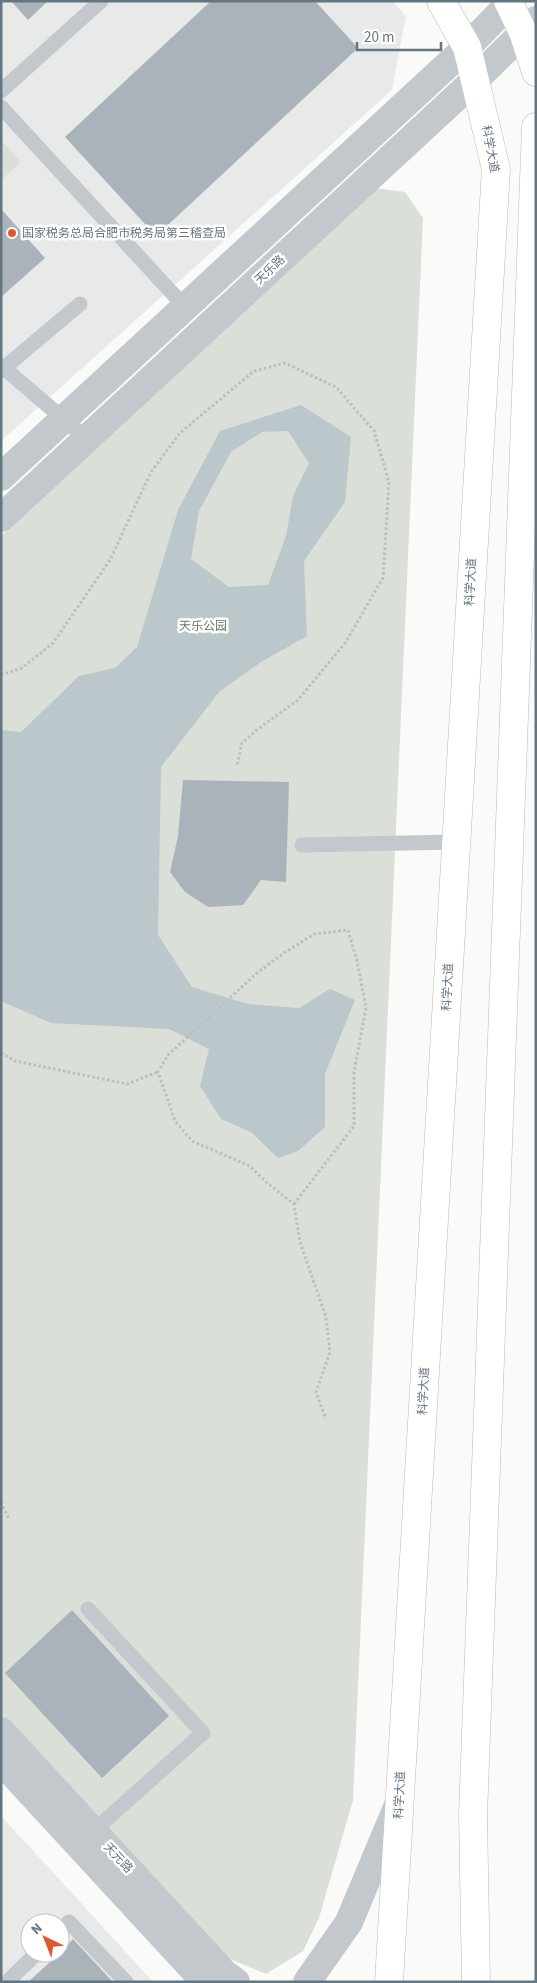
<svg xmlns="http://www.w3.org/2000/svg" width="537" height="1983" font-family="'Source Sans 3','Noto Sans SC',sans-serif">
  <style>
    .built { fill: #e8e9e9; fill-rule: evenodd }
    .green { fill: #dadfd7 }
    .water { fill: #bbc7cb; fill-rule: evenodd }
    .building { fill: #aab3b9 }
    .lines { fill: none; stroke-linecap: round; stroke-linejoin: round }
    .primary-casing { stroke: #b5babe; stroke-width: 29 }
    .path { stroke: #bbbfc2; stroke-width: 3; stroke-dasharray: 2.5 2.5; stroke-linecap: butt }
    .service { stroke: #c3c8cc; stroke-width: 15 }
    .minor { stroke: #c3c8cc; stroke-width: 28 }
    .tertiary { stroke: #c3c8cc; stroke-width: 28 }
    .primary { stroke: #fff; stroke-width: 28 }
    .poi-dot { fill: #e4572e; stroke: #fff; stroke-width: 2 }
    .labels { text-anchor: middle; dominant-baseline: central; stroke-width: 5; stroke-linejoin: round; paint-order: stroke }
    .street-label { font-size: 12px; fill: #657683; stroke: #fff }
    .poi-label { font-size: 12px; fill: #657683; stroke: #fff; text-anchor: start }
    .park-label { font-size: 12px; fill: #687a64; stroke: #fff }
  </style>
  <rect width="100%" height="100%" fill="#fafaf8"/>
  <path class="built" d="M1,1H392L406,16L392,90L1,441Z
    M1,1816L72,1893L153,1982H1ZM30,1923H60V1953H30Z"/>
  <path class="green" d="M1,140L21,162L1,180Z
    M375,188L405,192L423,218L353,1800L319,1918L303,1951L266,1974L225,1957L1,1714V536Z"/>
  <path class="water" d="M301,405L351,437L345,502L304,561L307,636L261,662L219,692L161,767L158,935L192,987L248,1004L299,1008L330,989L355,1000L325,1074V1127L298,1151L278,1158L251,1132L221,1119L200,1086L209,1049L169,1029L51,1023L1,1001V730L21,732L79,676L115,668L137,647L178,510L220,431ZM288,431L309,463L293,496L286,536L268,585L229,587L191,559L199,511L231,452L262,432Z"/>
  <path class="building" d="M11,1H48L28,20Z
    M211,1H315L358,48L156,236L65,137Z
    M1,209L45,258L1,297Z
    M183,780L289,782L286,882L261,880L243,905L208,907L185,892L170,872L178,836Z
    M72,1610L169,1716L102,1778L5,1673Z
    M73,1939L113,1982H28L60,1953Z"/>
  <g class="lines">
    <defs>
      <path id="primary" d="M508,1L523,32L536,72
        M389,1982L496,169L467,47L441,1
        M476,1982L473,1815L536,127"/>
    </defs>
    <use href="#primary" class="primary-casing"/>
    <path class="path" d="M1,675L22,668L53,643L110,560L151,472L180,433L254,371L285,363L336,387L374,431L389,482L383,578L345,643L298,700L258,729L242,743L237,766
      M1,1053L15,1061L127,1084L158,1072
      M294,1204L354,1126V1072L366,1008L357,961L348,930L314,934L284,953L257,973L168,1055L158,1072L175,1121L192,1141L250,1166L267,1183L294,1204L300,1242L326,1317L330,1352L316,1392L326,1419
      M1,1502L9,1519"/>
    <path class="service" d="M1,91L101,1
      M1,107L185,307
      M4,368L80,304
      M1,371L4,368L87,439
      M302,845L456,842
      M88,1609L203,1733L89,1835
      M60,1931L69,1922L126,1982
      M7,1982L37,1953"/>
    <path class="minor" d="M1,1731L224,1973L236,1982
      M1,1761L205,1982
      M307,1982L349,1922L398,1805"/>
    <path class="tertiary" d="M1,477L467,47L512,1
      M1,518L475,80L536,20"/>
    <use href="#primary" class="primary"/>
  </g>
  <circle class="poi-dot" cx="12" cy="233" r="5"/>
  <g class="labels">
    <g class="street-label">
      <text transform="translate(490 149) rotate(79)">科学大道</text>
      <text transform="translate(270 270) rotate(-43)">天乐路</text>
      <text transform="translate(471 582) rotate(-87)">科学大道</text>
      <text transform="translate(448 987) rotate(-87)">科学大道</text>
      <text transform="translate(424 1391) rotate(-87)">科学大道</text>
      <text transform="translate(400 1795) rotate(-87)">科学大道</text>
      <text transform="translate(118 1858) rotate(47)">天元路</text>
    </g>
    <g class="poi-label">
      <text x="22" y="233">国家税务总局合肥市税务局第三稽查局</text>
    </g>
    <g class="park-label">
      <text x="203" y="626">天乐公园</text>
    </g>
  </g>
  <rect width="537" height="1983" fill="none" stroke="#657683" stroke-width="5"/>
  <g transform="translate(45 1938) rotate(317)"><circle r="24" fill="#ffffff" stroke="#c1c8cd"/>
  <path d="M0-4L9 19L0 12L-9 19Z" fill="#e4572e"/>
  <text y="-8" font-size="14" font-weight="bold" text-anchor="middle" fill="#657683">N</text>
  </g>
  <path d="M357 42v8h84v-8" fill="none" stroke="#657683" stroke-width="2.5"/>
  <text x="364" y="42" font-size="15" fill="#657683" stroke="#ffffff" stroke-width="4" paint-order="stroke">20 m</text>
</svg>
